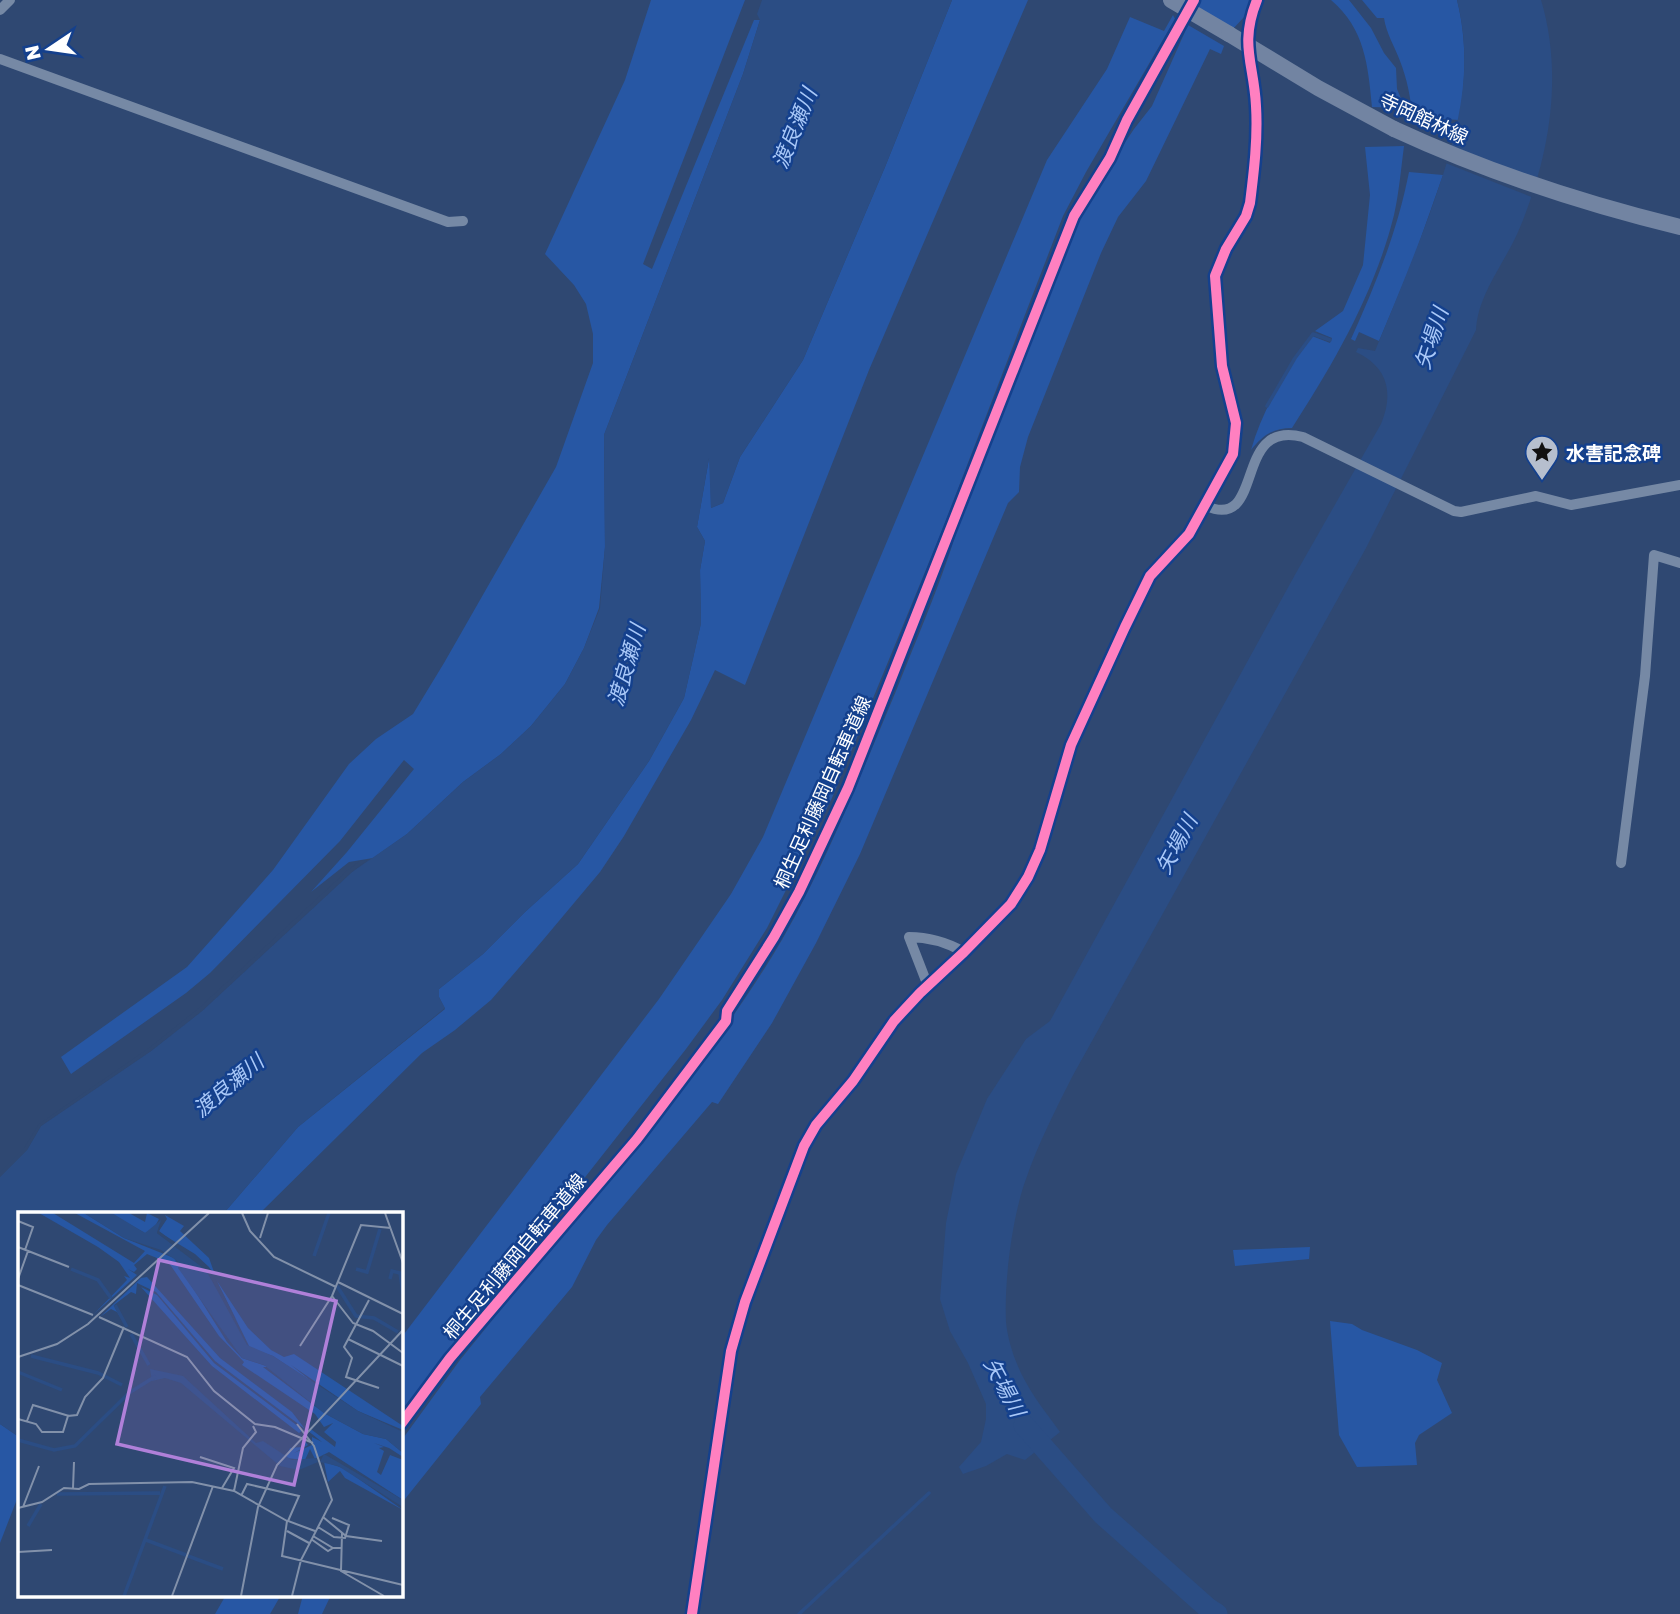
<svg xmlns="http://www.w3.org/2000/svg" width="1680" height="1614" font-family="'Golos Text','Noto Sans JP',sans-serif">
  <style>
    .green { fill: #2757a4 }
    .water { fill: #2b4d84 }
    .pier { fill: #2f4872 }
    .lines { fill: none; stroke-linecap: round; stroke-linejoin: round }
    .stream { stroke: #2b4d84; stroke-width: 3.5 }
    .river { stroke: #2b4d84; stroke-width: 21 }
    .minor { stroke: #7689a5; stroke-width: 10 }
    .secondary { stroke: #7284a2; stroke-width: 16 }
    .secondary-bridge { stroke: #7284a2; stroke-width: 16 }
    .cycleway-casing { stroke: #14408d; stroke-width: 15 }
    .cycleway { stroke: #ff80c0; stroke-width: 10 }
    .labels { text-anchor: middle; dominant-baseline: central; stroke-width: 5; stroke-linejoin: round; paint-order: stroke }
    .street-label { font-size: 19px; fill: #fff; stroke: #14408d }
    .poi-label { font-size: 19px; font-weight: bold; fill: #fff; stroke: #14408d; text-anchor: start }
    .water-label { font-size: 21px; font-style: italic; fill: #a9c8f8; stroke: #14408d }
    .inset-river { fill: none; stroke: #2b4d84; stroke-width: 3.5 }
    .inset-road { fill: none; stroke: #8291aa; stroke-width: 2 }
    .view { fill: #b080d9; fill-opacity: 0.15; stroke: #b080d9; stroke-width: 3.5 }
    .inset-edge { fill: none; stroke: #fff; stroke-width: 3.5 }
  </style>
  <rect width="100%" height="100%" fill="#2f4872"/>
  <path class="green" d="M651,0H745L643,264L652,269L754,20H760L743,74L604,435L605,547L599,608L584,648L565,684L531,726L501,754L463,782L407,834L373,858L349,862L311,892L347,852L414,769L404,760L340,841L210,973L186,993L71,1074L61,1057L187,967L273,870L349,764L376,739L413,714L444,663L556,467L593,363V334L586,304L574,285L545,254L625,80Z
    M952,0H1028L869,370L745,685L715,670L691,720L624,836L600,872L543,940L491,1000L455,1030L422,1053L260,1213H224L298,1127L445,1009L439,997V989L483,954L525,912L578,864L649,761L684,698L701,623L700,570L705,541L697,527L710,453L711,508L723,503L740,457L803,360L885,167Z
    M1199,0H1251L1245,16L1232,30L1199,9Z
    M1331,0H1349L1371,28L1384,53L1396,68L1397,89L1405,108L1372,107C1368,65 1365,29 1331,0Z
    M1362,0H1457C1467,40 1466,79 1459,120L1412,117C1411,98 1407,79 1400,61C1395,47 1386,33 1384,18H1377Z
    M1173,15L1175,19L1086,172L1063,216L941,533L832,798L767,928L722,1000L686,1049L401,1411V1338L659,999L731,894L763,837L1047,160L1107,69L1130,17L1164,31Z
    M1188,25L1224,46L1221,54L1210,49L1146,181L1118,217L1101,253L1028,437L1020,467L1019,492L1008,503L860,854L816,943L772,1023L718,1104L712,1102L607,1225L596,1240L572,1287L480,1397L481,1404L401,1504V1441L460,1360L697,1067C727,1025 757,983 783,938C828,859 861,774 896,691C920,630 947,570 964,506L1079,221L1100,180L1134,129L1152,106Z
    M1404,146C1401,169 1399,193 1394,215C1375,292 1334,363 1292,428C1273,428 1263,435 1251,450C1263,408 1286,371 1312,336L1330,343L1332,338L1315,331L1343,311L1363,265L1370,195L1365,147Z
    M1409,172L1443,175L1412,263L1379,341L1359,332L1355,341L1351,339C1376,283 1397,233 1409,172Z
    M1310,1247L1309,1259L1235,1266L1233,1250Z
    M1330,1321L1352,1324L1362,1330L1417,1350L1442,1363L1437,1380L1452,1413L1419,1435L1415,1443L1417,1465L1357,1467L1339,1435Z
    M0,1424L19,1437V1494L0,1543Z
    M226,1595H281L270,1614H215Z
    M303,1595H331L322,1614H298Z"/>
  <path class="water" d="M762,0H952L885,167L803,360L740,457L723,503L711,508L709,458L697,527L705,541L700,570L701,623L684,698L649,761L578,864L525,912L483,954L439,989V997L445,1008L298,1127L224,1213H19V1437L0,1424V1177L27,1150L41,1126L151,1051L202,1011L352,872L407,834L463,782L501,754L531,726L565,684L584,648L600,608L605,547L604,435L743,74L760,20L757,14Z
    M1457,0H1541C1564,76 1549,160 1518,232C1504,264 1478,294 1476,330L1366,548L1072,1077C1055,1111 1038,1144 1026,1179C1012,1217 1004,1282 1006,1322C1007,1335 1012,1352 1017,1364C1027,1389 1044,1410 1060,1432L1025,1460L1007,1454L986,1466L963,1474L959,1467L981,1442L986,1419V1404L968,1363L950,1331L940,1299L946,1223L956,1174L987,1099L1026,1039L1050,1021L1296,573L1381,424C1394,393 1388,367 1356,352L1358,348L1375,351C1394,305 1413,259 1430,213C1455,143 1476,74 1457,0Z"/>
  <path class="pier" d="M1448,146L1539,183L1534,198L1443,162Z
    M367,860L352,872L202,1011L151,1051L41,1126L27,1150L0,1177V1172L24,1148L39,1124L149,1048L199,1008L349,869L360,861Z"/>
  <g class="lines">
    <path class="stream" d="M1267,406L1295,358L1313,334L1330,340
      M799,1614L929,1493
      M1206,1614L1209,1609"/>
    <path class="river" d="M1024,1425L1103,1515L1209,1609L1217,1614"/>
    <path class="minor" d="M0,10L10,0
      M0,59L448,222L463,221
      M1142,95L1194,0
      M1206,506C1266,532 1232,418 1303,437L1454,511L1461,512L1536,496L1571,505L1680,485
      M1621,863L1645,676L1654,555L1680,563
      M928,986L909,937C929,937 948,943 964,952
      M692,1614L731,1351L745,1302L804,1146L816,1125L853,1081L894,1021L920,993L964,952L1011,904L1028,877L1040,850L1071,745L1125,627L1150,576L1189,534L1233,454L1236,423L1222,366L1215,276L1226,249L1246,216L1250,203C1254,171 1258,138 1256,106C1254,63 1239,45 1257,0"/>
    <path class="secondary" d="M1171,0L1229,34
      M1394,129C1487,172 1581,203 1680,227"/>
    <path class="secondary-bridge" d="M1229,34L1318,88L1394,129"/>
    <defs>
      <path id="cycleway" d="M401,1424L450,1358L637,1139L726,1021L727,1011L774,937L799,892L848,788L1074,216L1110,158L1127,120L1194,0
        M692,1614L731,1351L745,1302L804,1146L816,1125L853,1081L894,1021L920,993L964,952L1011,904L1028,877L1040,850L1071,745L1125,627L1150,576L1189,534L1233,454L1236,423L1222,366L1215,276L1226,249L1246,216L1250,203C1254,171 1258,138 1256,106C1254,63 1239,45 1257,0"/>
    </defs>
    <use href="#cycleway" class="cycleway-casing"/>
    <use href="#cycleway" class="cycleway"/>
  </g>
  <defs>
    <symbol id="sight-pin" viewBox="-11 -11 22 30"><path d="M0 17L-7.5 6A9.5 9.5 0 1 1 7.5 6Z" fill="#b6bfce" stroke="#14408d"/><path d="M0-6L1.8-2.2L6-1.7L2.9 1.2L3.7 5.4L0 3.3L-3.7 5.4L-2.9 1.2L-6-1.7L-1.8-2.2Z" fill="#111"/></symbol>
  </defs>
  <g fill-rule="evenodd">
    <use href="#sight-pin" x="1523" y="433" width="38" height="52"/>
  </g>
  <g class="labels">
    <g class="street-label">
      <text transform="translate(1424 118) rotate(25)">寺岡館林線</text>
      <text transform="translate(822 792) rotate(-66)">桐生足利藤岡自転車道線</text>
      <text transform="translate(514 1256) rotate(-50)">桐生足利藤岡自転車道線</text>
    </g>
    <g class="poi-label">
      <text x="1566" y="452">水害記念碑</text>
    </g>
    <g class="water-label">
      <text transform="translate(794 128) rotate(-68)">渡良瀬川</text>
      <text transform="translate(1431 338) rotate(-72)">矢場川</text>
      <text transform="translate(626 665) rotate(-74)">渡良瀬川</text>
      <text transform="translate(1176 844) rotate(-62)">矢場川</text>
      <text transform="translate(228 1085) rotate(-40)">渡良瀬川</text>
      <text transform="translate(1005 1387) rotate(62)">矢場川</text>
    </g>
  </g>
  <g transform="translate(18 1212)">
    <rect width="385" height="385" fill="#2f4872"/>
    <path d="M21,1H35L116,51L127,39L57,1H66L106,26L156,46L209,130L224,146L251,155H245L306,201L345,222L368,227L385,241V245L371,236L356,231L366,235L361,236L366,239L359,260L363,263L372,243L385,248V288L311,240L297,247L292,237L287,248L268,246L272,236L284,235L286,228L290,233L276,241L294,233V225L304,230L289,218H294L317,235L318,230L306,220L315,211L306,215L297,202L224,153L226,150L201,124L151,51L129,42L116,53L119,57L116,60L110,57L119,63L76,102L109,68L106,64L112,66L101,50L80,35ZM92,1H111L127,10L129,1L141,7L135,18L127,21ZM147,3L166,14L162,19L191,46L196,60L141,19L149,7ZM129,65L202,146L274,200L287,217L197,149L138,80L119,71L118,82L113,80L96,93L109,115L99,100L93,97L82,105L123,66ZM199,69L230,116L253,138L266,145L276,142L385,214V218L340,199L273,153L297,172L255,144L232,136ZM123,75L139,83L196,151L285,218L281,221L194,154ZM306,250L325,256L385,298L327,266L322,259L310,270Z" fill="#2757a4"/>
    <path d="M66,1H94L127,21L143,8L139,21L188,58L229,133L255,144L340,199L385,220V241L368,227L345,222L306,201L246,153L224,146L160,56L162,51L143,38L106,26ZM132,157L165,164L238,231L245,229L274,248L298,246L300,250L281,258L262,254L163,171L147,166L134,169ZM306,242L385,288V295L320,254L302,250Z" fill="#2b4d84"/>
    <path d="M142,12L141,20L177,42L191,55L219,109L188,58L139,21Z" fill="#2f4872"/>
    <path class="inset-river" d="M296,44L311,1M53,57L80,68L93,86M338,57L349,60L362,17M372,67L374,59L382,61L385,82M319,74L338,104L356,106L380,120M97,93L109,115M113,122L131,153M13,144L80,161L104,173M0,160L44,178M0,228L36,238L57,234L111,181L138,164M39,282L142,281M10,314L23,292M128,328L168,343M170,344L205,357M106,384L147,274"/>
    <path class="inset-road" d="M224,1L232,19L256,45L318,75M367,1L385,51M0,9L15,15L7,38M242,26L250,1M0,35L51,55M0,67L10,39M320,70L385,102M0,73L75,103M314,84L335,111L355,119L385,141M351,88L326,135L334,146L328,165L361,176M81,105L169,145L196,179L237,212L257,215L295,231M330,127L385,154M282,134L314,84L343,13L373,16M0,145L39,132L70,112L191,1M0,207L18,212L24,220H45L50,204L59,203L67,185L85,166L106,115M9,209L15,193L51,204M182,245L216,256L204,276M55,276L56,250M216,279L225,236L238,220L235,214M223,284L229,272L281,284L270,309L297,319M5,295L21,254M0,296L24,290L46,276L61,277L71,272L174,270L216,279L269,309L264,344L385,373M305,305L328,324L364,329M300,315L316,325L327,326L331,313L314,306M269,319L291,331M324,321L323,359L366,384M295,324L315,336H324M293,327L310,339L315,336M0,340L34,338M154,384L195,274M223,384L240,295L259,253L385,118M274,384L283,348L314,288L296,234L279,212"/>
    <path class="view" d="M141,48L318,89L276,273L99,232Z"/>
    <rect width="385" height="385" class="inset-edge"/>
  </g>
  <g transform="translate(49 49) rotate(257)" stroke="#14408d" stroke-width="5" paint-order="stroke">
  <path d="M0-5L12 26L0 18L-12 26Z" fill="#ffffff"/>
  <text y="-10" font-size="19" font-weight="bold" text-anchor="middle" fill="#ffffff">N</text>
  </g>
</svg>
